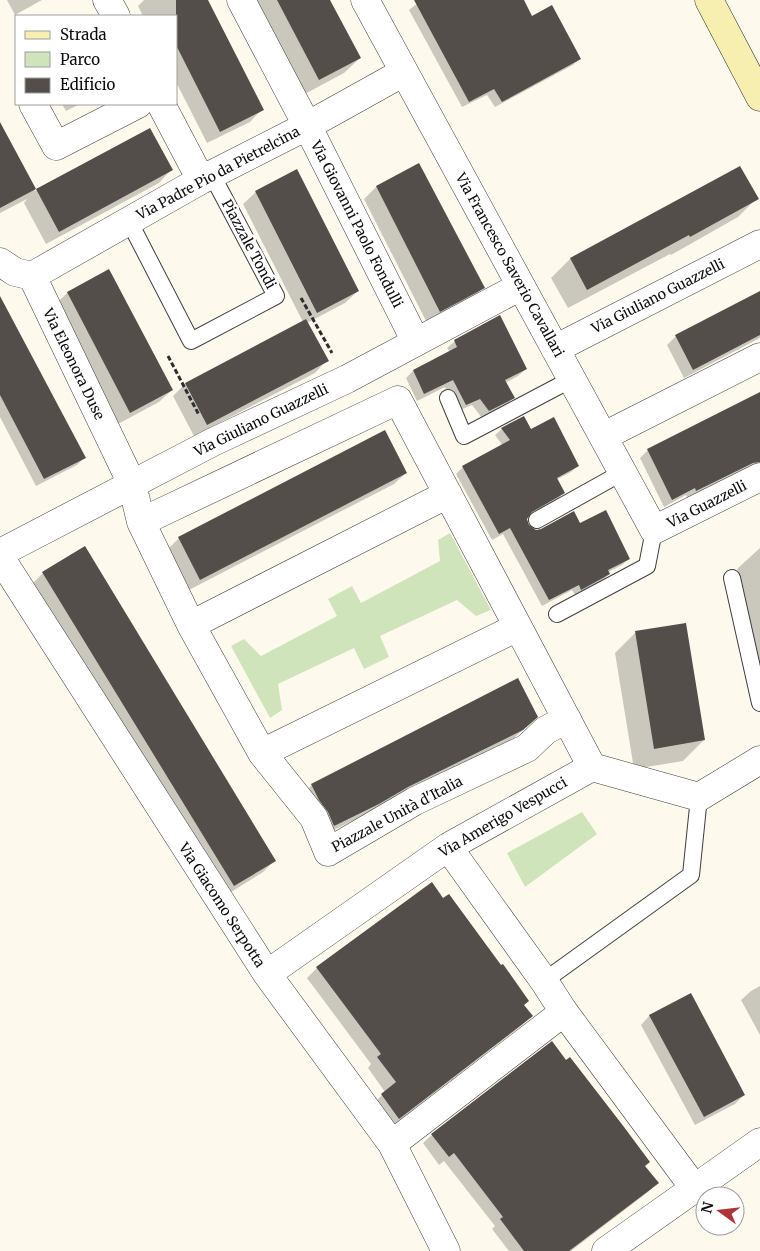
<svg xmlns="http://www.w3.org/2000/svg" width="760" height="1251" font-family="Merriweather,serif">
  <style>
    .green { fill: #d0e4bb }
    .shadow { fill: #0003 }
    .building { fill: #544e4a }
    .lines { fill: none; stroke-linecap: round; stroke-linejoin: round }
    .service-casing { stroke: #3f3f3f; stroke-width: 18 }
    .minor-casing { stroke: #3f3f3f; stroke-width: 29 }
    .secondary-casing { stroke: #2e2e2e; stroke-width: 29 }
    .path { stroke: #2e2e2e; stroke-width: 3; stroke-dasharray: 5 2.5; stroke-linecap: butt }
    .service { stroke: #fff; stroke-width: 16 }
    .minor { stroke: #fff; stroke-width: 28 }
    .secondary { stroke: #f6efaf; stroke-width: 28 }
    .labels { text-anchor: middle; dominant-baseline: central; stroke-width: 5; stroke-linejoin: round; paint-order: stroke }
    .street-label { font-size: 14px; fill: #0c0c0c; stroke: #fff }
  </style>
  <rect width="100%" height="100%" fill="#fdfaed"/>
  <path class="green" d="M450,533L491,610L476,616L457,600L380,636L389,657L364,669L354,648L278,684L282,710L270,718L231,646L244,639L261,656L337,616L328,599L352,586L361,603L440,561L438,540Z
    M582,812L597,834L525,887L507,853Z"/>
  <path class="shadow" d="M7,0H42L15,15Z
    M144,0H207L262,109L250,122L207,143L176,82V16H143L138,6Z
    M253,0H329L360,58L344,73L303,95Z
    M422,0H523L532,17L579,59L573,65L495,107L487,95L462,107L409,10Z
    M62,104H80L66,111Z
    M0,125L35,191L150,130L171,170L159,183L46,244L24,203L27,199L0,213Z
    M418,164L483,287L471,300L427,323L364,199L376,187Z
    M739,168L757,198L738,217L671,255L670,254L568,308L551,278L570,259Z
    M256,192L358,291L345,303L307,323L327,360L315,373L194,436L173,396L185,384L303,322L243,204Z
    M109,271L172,390L159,402L118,424L55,305L67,293Z
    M760,292V338L684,378L667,345L676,336Z
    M0,330L85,457L77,465L36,486L0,417Z
    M455,341L526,369L518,376L505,383L513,398L506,405L482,418L472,405L458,411L445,387L417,401L406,378L413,371L450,352L447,348Z
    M760,393V464L688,499L686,495L664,507L640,458L648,450Z
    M502,429L531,431L578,466L571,472L556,480L563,493L557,500L528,516L526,519L527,525L532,530H542L580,525L629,558L622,565L608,572L609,574L602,581L575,595L572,590L542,606L503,534L492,540L456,474L463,467L503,446L495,435Z
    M406,473L394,484L187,591L167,550L179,538Z
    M760,548V685H759L737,569Z
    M43,573L274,861L263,872L223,897L32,584Z
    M685,624L704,740L683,761L634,769L615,653L635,633Z
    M528,725L513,739L398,795L370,812L326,834L304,793L312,785Z
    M443,900L531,1016L521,1026L389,1128L372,1105L385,1092L368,1068L371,1064L307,978L317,968Z
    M760,986V1035L741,1000L751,991Z
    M690,995L744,1095L735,1104L695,1125L641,1025L649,1016Z
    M432,1135L644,1166L657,1183L648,1192L571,1251H509L492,1229L495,1226L444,1161L439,1165L423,1143Z"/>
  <path class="building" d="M176,0H208L264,110L220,132L176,45Z
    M277,0H330L361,58L319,80Z
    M414,0H524L532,16L552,5L581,59L502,102L494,89L469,102Z
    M0,122L36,189L0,208Z
    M150,128L173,170L59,232L36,189Z
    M419,163L485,288L440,312L376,186Z
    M740,166L759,199L690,237L689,235L587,290L570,258Z
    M297,169L359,291L317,313L255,191Z
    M109,269L173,390L130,413L67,292Z
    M760,291V335L693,370L675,335Z
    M0,296L86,458L44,479L0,395Z
    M500,315L527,369L505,380L515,398L489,411L480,399L466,405L453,380L424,394L413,370L457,347L454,340Z
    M306,319L329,361L207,425L185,383Z
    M760,392V462L753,463L696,491L695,488L672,500L647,449Z
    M524,416L531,429L554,417L579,466L557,478L565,493L532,512L527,519L529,525L536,530L541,529L574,511L580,523L606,510L630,559L608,570L610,574L581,590L579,585L549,600L510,528L499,534L462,466L510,440L501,428Z
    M385,430L407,473L200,580L178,537Z
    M85,546L276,861L234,886L42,572Z
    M686,623L705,740L654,749L635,631Z
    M518,678L538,717L523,730L408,787L379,804L334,826L328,812L319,800L311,784Z
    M432,882L443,898L449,894L501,965L503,964L529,1001L524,1005L533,1016L399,1119L381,1094L396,1082L377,1057L381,1054L316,967Z
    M691,993L745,1095L704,1117L649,1015Z
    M552,1041L566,1060L570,1057L624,1127L650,1162L645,1166L659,1183L569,1251H524L500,1219L503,1217L454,1153L449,1157L431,1134Z"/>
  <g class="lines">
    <defs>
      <path id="service" d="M129,221L191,341L276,296L212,175
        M448,398L464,436L572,379
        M537,520L623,472
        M732,578L760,703
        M557,614L647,566L654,530
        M544,981L691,875L699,797"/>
      <path id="minor" d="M107,0L116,16
        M241,0L312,135L416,342
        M365,0L654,530L760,477
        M33,104L56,146L138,104
        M161,104L201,180
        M0,262L15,272L32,276L132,484L141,522L191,625L262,753L314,818L328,852L415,801L527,748L546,730L567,719
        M32,276L201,180L307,126L404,72
        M555,349L760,244
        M604,436L760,357
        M141,522L398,400L592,767
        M0,553L213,442L347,379L521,286
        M0,557L267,974L392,1144L446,1251
        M191,625L448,494
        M262,753L518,627
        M448,847L544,981L564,1012L695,1189
        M267,974L448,847L592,767L699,797L760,760
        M392,1144L564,1012
        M606,1251L760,1142"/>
      <path id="secondary" d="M709,0L760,97"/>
    </defs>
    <use href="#service" class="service-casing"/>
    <use href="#minor" class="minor-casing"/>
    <use href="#secondary" class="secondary-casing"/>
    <path class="path" d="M301,298L332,353
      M168,356L199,415"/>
    <use href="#service" class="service"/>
    <use href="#minor" class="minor"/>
    <use href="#secondary" class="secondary"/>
  </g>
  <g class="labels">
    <g class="street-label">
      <text transform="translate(218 173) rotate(-28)">Via Padre Pio da Pietrelcina</text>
      <text transform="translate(357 224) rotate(63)">Via Giovanni Paolo Fondulli</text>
      <text transform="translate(249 244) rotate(62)">Piazzale Tondi</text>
      <text transform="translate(510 265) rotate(61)">Via Francesco Saverio Cavallari</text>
      <text transform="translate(658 296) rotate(-27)">Via Giuliano Guazzelli</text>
      <text transform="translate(74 364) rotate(64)">Via Eleonora Duse</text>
      <text transform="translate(261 420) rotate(-26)">Via Giuliano Guazzelli</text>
      <text transform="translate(707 504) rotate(-27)">Via Guazzelli</text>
      <text transform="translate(397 814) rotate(-28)">Piazzale Unità d'Italia</text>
      <text transform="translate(503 817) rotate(-30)">Via Amerigo Vespucci</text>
      <text transform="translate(222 905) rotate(57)">Via Giacomo Serpotta</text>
    </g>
  </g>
  <rect x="15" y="15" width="162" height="90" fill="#ffffff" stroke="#9e9e9e"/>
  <rect x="25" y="31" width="25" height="8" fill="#f6efaf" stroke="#9e9e9e"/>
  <text x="60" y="40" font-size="15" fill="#0c0c0c">Strada</text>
  <rect x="25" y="52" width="25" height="15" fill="#d0e4bb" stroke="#9e9e9e"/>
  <text x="60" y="65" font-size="15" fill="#0c0c0c">Parco</text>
  <rect x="25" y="78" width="25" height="15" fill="#544e4a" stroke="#9e9e9e"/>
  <text x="60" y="90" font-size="15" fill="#0c0c0c">Edificio</text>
  <g transform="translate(720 1211) rotate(285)"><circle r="24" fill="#ffffff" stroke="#9e9e9e"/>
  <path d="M0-4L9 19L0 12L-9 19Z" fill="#ac3439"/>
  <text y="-8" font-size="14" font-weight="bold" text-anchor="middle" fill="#0c0c0c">N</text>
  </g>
</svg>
